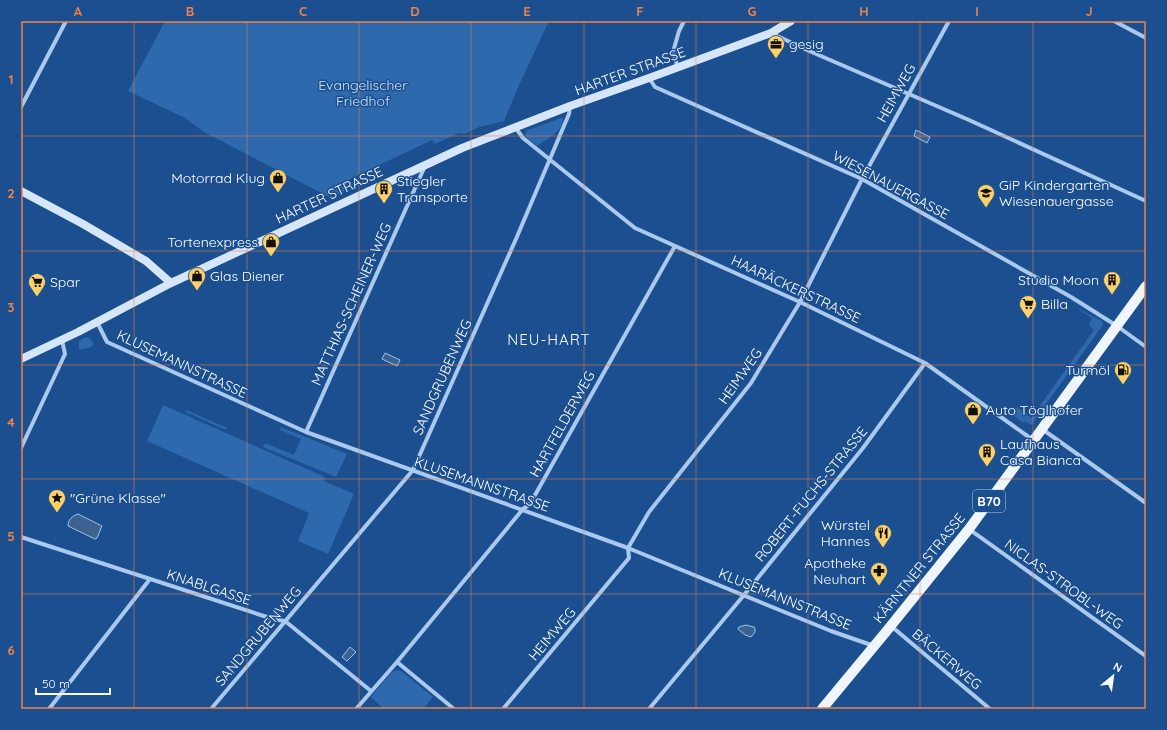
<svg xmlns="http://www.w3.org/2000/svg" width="1167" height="730" font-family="Quicksand,sans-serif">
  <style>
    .green { fill: #2e69ad }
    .water { fill: #3c6290; stroke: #9cc4f0 }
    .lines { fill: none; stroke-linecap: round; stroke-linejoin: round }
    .minor { stroke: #a9c9ee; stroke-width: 4 }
    .secondary { stroke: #d6e6fa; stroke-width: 8 }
    .primary { stroke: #f0f6ff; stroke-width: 10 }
    .grid { fill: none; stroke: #ee8249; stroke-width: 1; stroke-opacity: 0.55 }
    .labels { text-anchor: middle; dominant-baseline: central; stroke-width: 3; stroke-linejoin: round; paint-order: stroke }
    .shield { fill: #1b4f8f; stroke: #bbcadd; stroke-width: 1 }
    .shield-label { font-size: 13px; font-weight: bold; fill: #fff }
    .poi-label { font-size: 14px; fill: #fff; stroke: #1b4f8f; text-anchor: start }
    .street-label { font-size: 14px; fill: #fff; stroke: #1b4f8f }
    .park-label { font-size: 14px; fill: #cfe3fa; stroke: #1b4f8f }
    .neighbourhood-label { font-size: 15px; letter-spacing: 1px; fill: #fff; stroke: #1b4f8f }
    .neatline { fill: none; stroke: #ee8249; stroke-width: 1.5 }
    .grid-label { font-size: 13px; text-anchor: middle; font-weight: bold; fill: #ee8249 }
  </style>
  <rect width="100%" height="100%" fill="#1b4f8f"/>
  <path class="green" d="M165,21H549L520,83L504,121L479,127L465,134L459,133L435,144L432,140L350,179L343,193L329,197L204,132L185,118L128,91Z
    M561,118H563C563,132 547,139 537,146L525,136L526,132L528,130Z
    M1078,309H1079L1102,321L1103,325L1031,425L1025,421L1023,423L1014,416L1013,412L1017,407L1031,418L1094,330L1089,325L1092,318Z
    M85,337L90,338L94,344L91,347L79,350V341Z
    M163,405L325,477L324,481L354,494L328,554L298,541L309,513L147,441Z
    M186,410L227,428L226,430L186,412Z
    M281,427L347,454L336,477L263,447L265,443L294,455L301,439L280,430Z
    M397,670L401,671L433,697L423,709H384L371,697L392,672Z"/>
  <path class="water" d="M916,130L930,137L927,143L914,136Z
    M385,353L400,360L397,366L382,359Z
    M78,514L102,526L97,538L95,539L68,526C68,520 72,516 78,514Z
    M746,625L754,627L755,629V632L751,637L745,635L738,629L739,627Z
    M350,647L356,652L347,661L342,657Z"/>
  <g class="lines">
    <path class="minor" d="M1114,21L1146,38
      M771,33L807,50L969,120L1146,201
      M678,68L673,52L679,31L684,21
      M649,78L655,87L862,179L1071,297L1117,326L1146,347
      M21,107L66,21
      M515,127L523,138L635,228L800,302L925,363L1033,440
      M97,322L107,342L306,432L628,548L831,631L874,646
      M1042,429L1146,503
      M306,432L425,166
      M21,448L65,354L62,340
      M969,529L1146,656
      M21,537L273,619L285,621L371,691
      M891,626L990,709
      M397,662L454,709
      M49,709L150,579
      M211,709L413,470L516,239L569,114L570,106
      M356,709L397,662L523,509L530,504L675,246
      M503,709L629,558L628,548L649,512L751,383L800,302L862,179L949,21
      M649,709L744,595L863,448L925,363"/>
    <path class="secondary" d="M21,191L83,224L146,261L171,283
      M21,359L78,332L171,283L462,148L570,106L649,78L771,33L791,21"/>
    <path class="primary" d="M822,709L885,633L969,529L1146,286"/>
  </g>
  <path class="grid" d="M134,21V709M247,21V709M359,21V709M471,21V709M584,21V709M696,21V709M808,21V709M920,21V709M1033,21V709M21,136H1146M21,251H1146M21,365H1146M21,479H1146M21,594H1146"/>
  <defs>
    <symbol id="office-pin" viewBox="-11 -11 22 30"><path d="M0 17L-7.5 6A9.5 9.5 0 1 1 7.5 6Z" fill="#ffd166" stroke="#1b4f8f"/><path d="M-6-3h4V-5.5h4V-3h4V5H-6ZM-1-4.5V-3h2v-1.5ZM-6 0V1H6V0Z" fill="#111"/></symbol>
    <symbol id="shop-pin" viewBox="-11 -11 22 30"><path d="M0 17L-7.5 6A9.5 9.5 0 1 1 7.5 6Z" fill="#ffd166" stroke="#1b4f8f"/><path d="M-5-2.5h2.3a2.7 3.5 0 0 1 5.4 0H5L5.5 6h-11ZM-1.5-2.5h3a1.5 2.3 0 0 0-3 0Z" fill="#111"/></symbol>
    <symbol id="building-pin" viewBox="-11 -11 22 30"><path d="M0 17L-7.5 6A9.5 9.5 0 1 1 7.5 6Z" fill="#ffd166" stroke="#1b4f8f"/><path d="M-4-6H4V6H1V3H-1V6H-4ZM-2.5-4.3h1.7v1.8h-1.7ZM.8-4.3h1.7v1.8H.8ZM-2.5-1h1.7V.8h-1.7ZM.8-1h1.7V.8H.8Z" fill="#111"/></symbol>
    <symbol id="school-pin" viewBox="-11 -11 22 30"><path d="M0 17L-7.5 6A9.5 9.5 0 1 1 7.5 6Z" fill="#ffd166" stroke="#1b4f8f"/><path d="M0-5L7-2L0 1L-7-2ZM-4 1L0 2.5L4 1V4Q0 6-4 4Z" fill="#111"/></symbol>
    <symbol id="supermarket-pin" viewBox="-11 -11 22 30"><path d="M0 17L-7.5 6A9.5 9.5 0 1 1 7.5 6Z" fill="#ffd166" stroke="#1b4f8f"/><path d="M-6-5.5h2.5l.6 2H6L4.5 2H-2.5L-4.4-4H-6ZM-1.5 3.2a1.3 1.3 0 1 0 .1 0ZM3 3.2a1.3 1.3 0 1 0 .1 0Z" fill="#111"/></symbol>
    <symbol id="fuel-pin" viewBox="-11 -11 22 30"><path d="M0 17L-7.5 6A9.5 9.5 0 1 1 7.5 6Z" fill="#ffd166" stroke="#1b4f8f"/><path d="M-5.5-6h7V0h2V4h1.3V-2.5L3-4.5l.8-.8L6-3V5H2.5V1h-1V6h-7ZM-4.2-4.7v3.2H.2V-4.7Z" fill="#111"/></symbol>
    <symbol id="sight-pin" viewBox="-11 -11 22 30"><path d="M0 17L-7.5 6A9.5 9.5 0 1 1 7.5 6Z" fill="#ffd166" stroke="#1b4f8f"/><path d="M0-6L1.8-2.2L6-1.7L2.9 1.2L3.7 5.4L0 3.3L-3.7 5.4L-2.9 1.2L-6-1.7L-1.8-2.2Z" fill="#111"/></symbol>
    <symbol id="restaurant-pin" viewBox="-11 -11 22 30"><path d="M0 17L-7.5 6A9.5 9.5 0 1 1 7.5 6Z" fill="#ffd166" stroke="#1b4f8f"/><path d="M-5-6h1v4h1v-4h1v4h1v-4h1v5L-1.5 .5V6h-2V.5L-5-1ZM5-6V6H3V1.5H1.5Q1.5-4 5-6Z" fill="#111"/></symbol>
    <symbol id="pharmacy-pin" viewBox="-11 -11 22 30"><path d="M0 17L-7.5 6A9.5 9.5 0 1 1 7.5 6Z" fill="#ffd166" stroke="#1b4f8f"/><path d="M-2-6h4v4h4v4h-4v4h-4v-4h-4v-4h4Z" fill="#111"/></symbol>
  </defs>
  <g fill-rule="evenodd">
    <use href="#office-pin" x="766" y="34" width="20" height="27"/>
    <use href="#shop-pin" x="268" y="168" width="20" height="27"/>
    <use href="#building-pin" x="374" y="179" width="20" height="27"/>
    <use href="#school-pin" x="976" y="183" width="20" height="27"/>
    <use href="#shop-pin" x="261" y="232" width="20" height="27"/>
    <use href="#shop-pin" x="187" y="266" width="20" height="27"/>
    <use href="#building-pin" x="1102" y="270" width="20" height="27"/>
    <use href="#supermarket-pin" x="27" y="272" width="20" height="27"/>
    <use href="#supermarket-pin" x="1018" y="294" width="20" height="27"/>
    <use href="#fuel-pin" x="1113" y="360" width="20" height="27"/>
    <use href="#shop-pin" x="963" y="400" width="20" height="27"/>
    <use href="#building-pin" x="977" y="442" width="20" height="27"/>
    <use href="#sight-pin" x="47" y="488" width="20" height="27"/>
    <use href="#restaurant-pin" x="873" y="523" width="20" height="27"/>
    <use href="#pharmacy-pin" x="869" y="561" width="20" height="27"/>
  </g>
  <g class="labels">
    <rect class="shield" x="973" y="490" width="32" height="22" rx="3"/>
    <g class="shield-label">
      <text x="989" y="501">B70</text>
    </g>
    <g class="poi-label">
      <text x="789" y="44">gesig</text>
      <text x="265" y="178" text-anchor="end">Motorrad Klug</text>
      <text x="397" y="181">Stiegler<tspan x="397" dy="16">Transporte</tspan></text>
      <text x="999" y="185">GiP Kindergarten<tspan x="999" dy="16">Wiesenauergasse</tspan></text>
      <text x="258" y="242" text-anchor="end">Tortenexpress</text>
      <text x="210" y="276">Glas Diener</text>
      <text x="1099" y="280" text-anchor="end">Studio Moon</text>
      <text x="50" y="282">Spar</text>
      <text x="1041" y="304">Billa</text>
      <text x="1110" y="370" text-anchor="end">Turmöl</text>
      <text x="986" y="410">Auto Töglhofer</text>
      <text x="1000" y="444">Laufhaus<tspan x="1000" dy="16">Casa Bianca</tspan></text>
      <text x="70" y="498">"Grüne Klasse"</text>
      <text x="870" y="525" text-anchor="end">Würstel<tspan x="870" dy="16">Hannes</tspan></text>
      <text x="866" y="563" text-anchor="end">Apotheke<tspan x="866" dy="16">Neuhart</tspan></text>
    </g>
    <g class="street-label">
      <text transform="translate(630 71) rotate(-20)">HARTER STRASSE</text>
      <text transform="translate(896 93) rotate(-61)">HEIMWEG</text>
      <text transform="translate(891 185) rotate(28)">WIESENAUERGASSE</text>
      <text transform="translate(329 195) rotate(-25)">HARTER STRASSE</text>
      <text transform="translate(796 289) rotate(25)">HAARÄCKERSTRASSE</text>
      <text transform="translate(351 304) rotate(-66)">MATTHIAS-SCHEINER-WEG</text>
      <text transform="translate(182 364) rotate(25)">KLUSEMANNSTRASSE</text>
      <text transform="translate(740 376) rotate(-55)">HEIMWEG</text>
      <text transform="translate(442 377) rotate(-66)">SANDGRUBENWEG</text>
      <text transform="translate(562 424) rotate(-61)">HARTFELDERWEG</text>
      <text transform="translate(482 484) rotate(19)">KLUSEMANNSTRASSE</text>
      <text transform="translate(811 494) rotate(-51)">ROBERT-FUCHS-STRASSE</text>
      <text transform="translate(919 568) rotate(-51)">KÄRNTNER STRASSE</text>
      <text transform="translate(1064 584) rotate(36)">NICLAS-STROBL-WEG</text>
      <text transform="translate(209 587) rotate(18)">KNABLGASSE</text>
      <text transform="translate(785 599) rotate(22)">KLUSEMANNSTRASSE</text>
      <text transform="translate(552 634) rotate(-50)">HEIMWEG</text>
      <text transform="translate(258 636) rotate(-50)">SANDGRUBENWEG</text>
      <text transform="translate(947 659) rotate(40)">BÄCKERWEG</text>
    </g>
    <g class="park-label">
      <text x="363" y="85">Evangelischer<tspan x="363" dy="16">Friedhof</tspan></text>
    </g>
    <g class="neighbourhood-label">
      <text x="549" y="339">NEU-HART</text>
    </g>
  </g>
  <rect width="1167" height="730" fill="none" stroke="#1b4f8f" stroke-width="44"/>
  <g transform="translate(1113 676) rotate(29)" stroke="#1b4f8f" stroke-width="3" paint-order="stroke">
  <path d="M0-3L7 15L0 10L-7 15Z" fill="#ffffff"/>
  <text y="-6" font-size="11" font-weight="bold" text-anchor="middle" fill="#ffffff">N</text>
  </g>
  <path d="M36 688v6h74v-6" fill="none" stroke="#ffffff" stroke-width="2"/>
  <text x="42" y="688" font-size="12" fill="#ffffff" stroke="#1b4f8f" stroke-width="3" paint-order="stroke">50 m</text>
  <rect x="22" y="22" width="1123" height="686" class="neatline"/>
  <g class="grid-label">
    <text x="78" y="16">A</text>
    <text x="190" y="16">B</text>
    <text x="303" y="16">C</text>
    <text x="415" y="16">D</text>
    <text x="527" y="16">E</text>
    <text x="640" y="16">F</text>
    <text x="752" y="16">G</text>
    <text x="864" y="16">H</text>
    <text x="977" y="16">I</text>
    <text x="1089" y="16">J</text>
    <text x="11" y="84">1</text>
    <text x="11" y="198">2</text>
    <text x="11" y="312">3</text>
    <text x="11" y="427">4</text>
    <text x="11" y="541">5</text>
    <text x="11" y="655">6</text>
  </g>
</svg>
